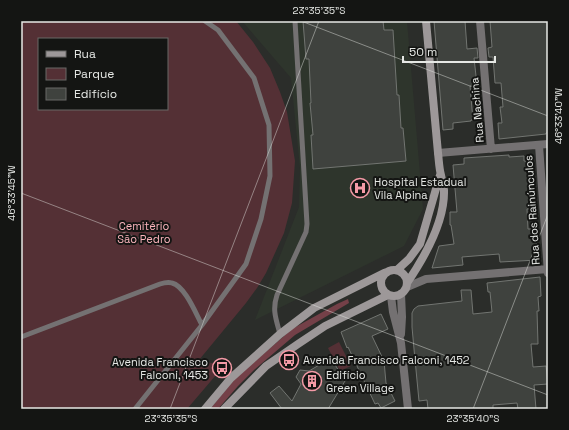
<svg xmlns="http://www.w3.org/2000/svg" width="569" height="430" font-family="'Space Grotesk',sans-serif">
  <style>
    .built { fill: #2e352c }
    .green { fill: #543035; fill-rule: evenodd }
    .forest { fill: #744048 }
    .building { fill: #3f423e; stroke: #727571 }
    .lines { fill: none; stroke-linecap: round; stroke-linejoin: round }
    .lane { stroke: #747172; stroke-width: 5 }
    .street { stroke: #747172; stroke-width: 8 }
    .secondary { stroke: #9d9899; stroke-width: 8 }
    .ticks { fill: none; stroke: #e6e8e5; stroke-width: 1; stroke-opacity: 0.45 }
    .labels { text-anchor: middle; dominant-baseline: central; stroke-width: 4; stroke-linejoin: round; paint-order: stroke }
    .street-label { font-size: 11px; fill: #e6e8e5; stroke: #141513 }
    .poi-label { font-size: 11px; fill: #e6e8e5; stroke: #141513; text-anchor: start }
    .park-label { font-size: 11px; fill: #fab4bc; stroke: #141513 }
    .neatline { fill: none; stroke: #e6e8e5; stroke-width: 1.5 }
    .ticks-label { font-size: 10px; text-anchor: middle; fill: #e6e8e5 }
  </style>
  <rect width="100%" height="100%" fill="#2b2d2a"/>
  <path class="built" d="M242,21H407L423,209L404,246L255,320L299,207L300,168L291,78Z"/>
  <path class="green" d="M21,21H236L253,42L270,68L280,92L287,112L295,161L292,203L284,233L266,273L257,288L246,303L199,360L220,365L222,368L187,409H21ZM39,39H167V109H39Z
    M339,342L351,366L340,371L328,348Z"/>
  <path class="forest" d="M348,299L349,303L295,335L254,370L238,386L218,409H210L235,379L292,329L337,304Z"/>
  <path class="building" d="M303,21H383L384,30H393L397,95H399L401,128H403L406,161L313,169L311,135H313L310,103H311L309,59H306Z
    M434,21H465L467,49L477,48L478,58H474L477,85L470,86L473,120H471V121L453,123V129L443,130Z
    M490,21H548V132L546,133V134L499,139L498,123H502L500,107H503L501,83H495L493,57H489L488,48L492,47Z
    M509,155V157L524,156V161H527L528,178H531L530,209H527L528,229H535L538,260L500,262L499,254L462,257L463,265L432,268L439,246L454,244L451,225H450V212H457L453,165L464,164V158Z
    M540,277L541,296L538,297L539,311H537L538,344H531L533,367L546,366L548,384L534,385L536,409H518L517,403L493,405V409H428L427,400L419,401L414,349L412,327V313L414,309L418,306L462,301L461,290H471L473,314L492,312L490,292H488L487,283Z
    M381,314L388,329L372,336L384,361L386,383L395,401L381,408L378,403L375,404L348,347L347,348L341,332Z
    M331,358L345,381L328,409H282L270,393L279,386L292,401L301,384L296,377L300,370L309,371Z"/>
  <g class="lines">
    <path class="lane" d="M280,334C276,319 272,310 277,295L306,232L307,224L295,21
      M21,337L160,284C163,283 169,282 172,283C185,286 196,314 202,325
      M135,409L202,325L246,264L261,219L270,176L269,125L254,78L218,30L205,21"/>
    <path class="street" d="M480,21L491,149
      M539,145L548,273
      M438,153L548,144
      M407,287L426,279L548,269
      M401,294L402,317L401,334
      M391,296L393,312L401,343L408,409"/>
    <path class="secondary" d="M381 283a13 13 0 1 1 26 0a13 13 0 1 1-26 0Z
      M397,270L409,259L420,244L440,175
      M407,283C424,258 445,221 444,190C443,185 442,180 441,175C439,168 439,161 438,153L426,21
      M205,409L231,378L280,334L314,308L384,273
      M224,409L266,366L298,344L325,326L388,295"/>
  </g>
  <path class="ticks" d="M301,21L548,116M21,193L548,395M170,409L319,21M473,409L548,214"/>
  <defs>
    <symbol id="hospital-ring" viewBox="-11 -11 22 22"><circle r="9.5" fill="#141513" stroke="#f49aa6" stroke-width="1.5"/><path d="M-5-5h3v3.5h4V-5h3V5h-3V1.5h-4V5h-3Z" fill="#f49aa6"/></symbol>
    <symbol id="bus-ring" viewBox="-11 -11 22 22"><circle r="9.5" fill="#141513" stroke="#f49aa6" stroke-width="1.5"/><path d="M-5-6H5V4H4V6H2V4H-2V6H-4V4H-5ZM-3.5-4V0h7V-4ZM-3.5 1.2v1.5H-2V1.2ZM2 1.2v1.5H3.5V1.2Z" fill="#f49aa6"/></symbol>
    <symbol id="building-ring" viewBox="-11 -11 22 22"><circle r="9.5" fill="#141513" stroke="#f49aa6" stroke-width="1.5"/><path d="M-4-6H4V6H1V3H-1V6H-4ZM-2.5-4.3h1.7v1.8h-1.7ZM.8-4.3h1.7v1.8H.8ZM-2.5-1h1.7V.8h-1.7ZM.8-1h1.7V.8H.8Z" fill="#f49aa6"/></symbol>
  </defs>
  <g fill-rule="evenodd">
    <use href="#hospital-ring" x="349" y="177" width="22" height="22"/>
    <use href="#bus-ring" x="278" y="349" width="22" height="22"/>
    <use href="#bus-ring" x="211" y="357" width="22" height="22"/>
    <use href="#building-ring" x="301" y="370" width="22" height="22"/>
  </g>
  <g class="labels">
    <g class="street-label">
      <text transform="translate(477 110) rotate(-95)">Rua Nachina</text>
      <text transform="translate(532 210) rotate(-94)">Rua dos Rainúnculos</text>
    </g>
    <g class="poi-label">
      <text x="374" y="182">Hospital Estadual<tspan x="374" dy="13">Vila Alpina</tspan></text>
      <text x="303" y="360">Avenida Francisco Falconi, 1452</text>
      <text x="208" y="362" text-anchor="end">Avenida Francisco<tspan x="208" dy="13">Falconi, 1453</tspan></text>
      <text x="326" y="375">Edifício<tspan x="326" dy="13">Green Village</tspan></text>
    </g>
    <g class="park-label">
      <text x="144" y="226">Cemitério<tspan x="144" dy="13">São Pedro</tspan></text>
    </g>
  </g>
  <rect width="569" height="430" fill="none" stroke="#141513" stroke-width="44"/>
  <rect x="38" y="38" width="130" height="72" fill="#141513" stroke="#686967"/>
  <rect x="46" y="51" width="20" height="6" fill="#9d9899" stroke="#686967"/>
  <text x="74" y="58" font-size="12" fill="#e6e8e5">Rua</text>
  <rect x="46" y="68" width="20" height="12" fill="#543035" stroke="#686967"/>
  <text x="74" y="78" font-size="12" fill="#e6e8e5">Parque</text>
  <rect x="46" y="88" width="20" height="12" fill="#3f423e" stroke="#686967"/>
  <text x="74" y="98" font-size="12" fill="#e6e8e5">Edifício</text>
  <path d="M403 56v6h92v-6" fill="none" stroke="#e6e8e5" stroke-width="2"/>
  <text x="409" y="56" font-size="12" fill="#e6e8e5" stroke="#141513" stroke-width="3" paint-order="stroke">50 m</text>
  <rect x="22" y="22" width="525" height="386" class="neatline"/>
  <g class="ticks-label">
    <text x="319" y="14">23°35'35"S</text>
    <text transform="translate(558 116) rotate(-90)" y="4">46°33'40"W</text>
    <text transform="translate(11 193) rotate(-90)" y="4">46°33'45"W</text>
    <text x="171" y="422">23°35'35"S</text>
    <text x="473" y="422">23°35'40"S</text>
  </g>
</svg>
